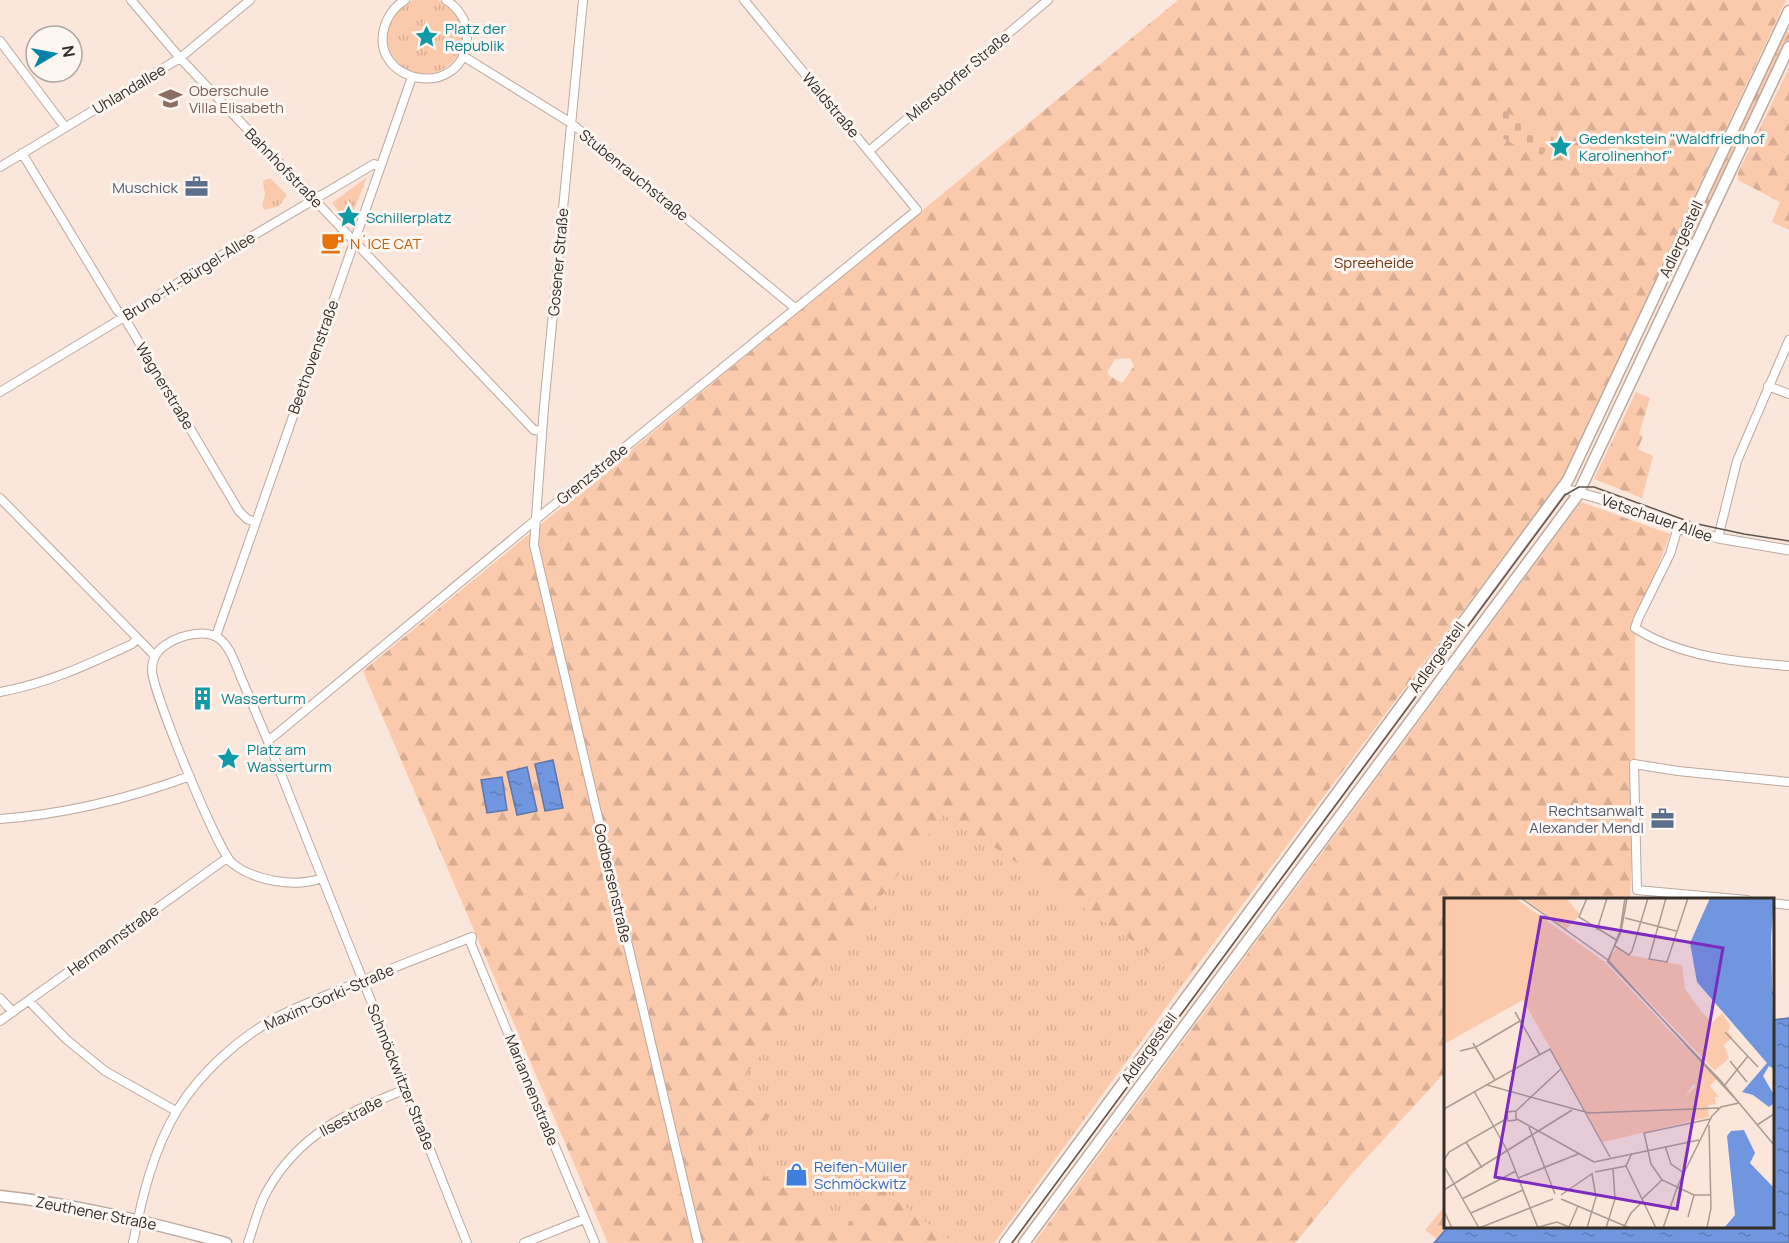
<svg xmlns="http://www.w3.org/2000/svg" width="1789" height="1243" font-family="Manrope,sans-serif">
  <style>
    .grass { fill: url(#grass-tufts) }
    .forest { fill: url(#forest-firs); fill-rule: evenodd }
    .cemetery { fill: url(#cemetery-stones) }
    .water { fill: url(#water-ripples); stroke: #5e76a9; stroke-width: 1.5 }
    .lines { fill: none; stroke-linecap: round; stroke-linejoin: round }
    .minor-casing { stroke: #bca99e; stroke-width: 10 }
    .tertiary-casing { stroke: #bca99e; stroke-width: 11 }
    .secondary-casing { stroke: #bca99e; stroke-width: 13 }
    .minor { stroke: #fff; stroke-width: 8 }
    .tertiary { stroke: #fff; stroke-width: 9 }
    .secondary { stroke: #fff; stroke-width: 10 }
    .tram { stroke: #605650; stroke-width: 1.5 }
    .labels { text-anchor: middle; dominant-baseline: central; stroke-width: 6; stroke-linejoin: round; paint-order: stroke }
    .culture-label { font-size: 15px; fill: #0d838f; stroke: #fef6f1; text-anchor: start }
    .street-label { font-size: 15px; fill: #342d28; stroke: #fef6f1 }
    .education-label { font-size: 15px; fill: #785e54; stroke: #fef6f1; text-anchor: start }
    .service-label { font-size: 15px; fill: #4e5e75; stroke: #fef6f1; text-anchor: end }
    .food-label { font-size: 15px; fill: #c56008; stroke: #fef6f1; text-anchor: start }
    .park-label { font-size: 15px; fill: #6f3a16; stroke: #fef6f1 }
    .shop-label { font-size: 15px; fill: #366cbe; stroke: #fef6f1; text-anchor: start }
    .inset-river { fill: none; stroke: #7096e0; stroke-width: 3 }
    .inset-road { fill: none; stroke: #ab9c93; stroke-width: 1.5 }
    .view { fill: #7b2cbf; fill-opacity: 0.15; stroke: #7b2cbf; stroke-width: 3 }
    .inset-edge { fill: none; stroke: #342d28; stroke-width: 3 }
  </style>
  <defs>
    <pattern id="grass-tufts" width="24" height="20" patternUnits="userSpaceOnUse" patternTransform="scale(1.5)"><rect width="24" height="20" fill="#fbc9ab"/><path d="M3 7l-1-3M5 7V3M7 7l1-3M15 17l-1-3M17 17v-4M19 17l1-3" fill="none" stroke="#d8ad93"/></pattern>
    <pattern id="forest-firs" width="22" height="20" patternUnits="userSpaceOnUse" patternTransform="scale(1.5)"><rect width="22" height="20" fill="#fbc9ab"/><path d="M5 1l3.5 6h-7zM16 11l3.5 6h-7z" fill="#d8ad93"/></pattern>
    <pattern id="cemetery-stones" width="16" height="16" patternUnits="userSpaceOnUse" patternTransform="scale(1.5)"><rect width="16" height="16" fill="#fbc9ab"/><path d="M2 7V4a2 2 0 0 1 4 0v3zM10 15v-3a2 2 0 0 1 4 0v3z" fill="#d8ad93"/></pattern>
    <pattern id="water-ripples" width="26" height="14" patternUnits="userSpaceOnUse" patternTransform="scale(1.5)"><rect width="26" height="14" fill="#7096e0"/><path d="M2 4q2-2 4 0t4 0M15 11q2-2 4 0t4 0" fill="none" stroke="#5d7bb6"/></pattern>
  </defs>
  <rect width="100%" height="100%" fill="#fae6da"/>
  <path class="grass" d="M387 36a38 38 0 1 1 76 0a38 38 0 1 1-76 0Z
    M367,177L350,220L347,221L332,203Z
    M270,178L287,195L279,206L264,210L262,205L265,195L263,181Z
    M944,814L1110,925L1186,980L994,1243H953L879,1187L846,1228L755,1170L735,1088Z"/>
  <path class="forest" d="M1178,0H1786L1563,477L1186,980L1110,925L944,814L736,1088L770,1116L747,1139L755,1170L846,1227L879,1187L953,1243H608L363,671ZM1130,358L1134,366L1122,383L1111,377L1107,373L1115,359Z
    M1784,29L1789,32V39L1690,248L1687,243L1697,224L1696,214Z
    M1789,68V230L1772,222L1780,202L1738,180V173Z
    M1636,392L1650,398L1639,434L1643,436L1638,449L1653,456L1642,498L1594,479Z
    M1581,502L1670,534L1635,628V793L1630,899L1446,900L1445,1072L1351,1175L1295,1243H1034Z
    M1445,1206L1446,1226L1448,1227L1437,1239L1425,1230Z"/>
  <path class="cemetery" d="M1503,110L1554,138L1540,159L1495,134Z"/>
  <path class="water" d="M553,760L563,808L545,811L535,764Z
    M527,767L537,811L517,815L507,772Z
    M502,777L507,810L487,813L481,780Z
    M1789,1018V1243H1434L1448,1227L1772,1226L1773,1020Z"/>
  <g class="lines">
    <defs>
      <path id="minor" d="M131,0L180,58L230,111L534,430L542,431
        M405,0C395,6 389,14 385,25C366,83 464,103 467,38C468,22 459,8 446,0
        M583,0L544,407L534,545L698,1243
        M0,41L65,127
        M463,56L571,123L795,308
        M869,151L1048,0
        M22,153L117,310L124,317L239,511L247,519L255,522
        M0,167L180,58L250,0
        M1768,386L1789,394
        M0,392L124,317L244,241L374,164L380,166
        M0,498L155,656
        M1678,527L1670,554L1638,619L1635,628C1680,657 1737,662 1789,666
        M1718,538L1737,461L1789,340
        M216,636L412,77
        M0,692C49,683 87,665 132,644L137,639
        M268,740L273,737L550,508L917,210L744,0
        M0,819C66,814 128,799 190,776
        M322,878C296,888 254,881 232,863C218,851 152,691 152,670C152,659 157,650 167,644C181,635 207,628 221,640C232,650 237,669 243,682C255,711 268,740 279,769C342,927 404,1085 467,1243
        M1747,900L1637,890L1634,764L1678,771L1789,782
        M1772,903L1789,905
        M0,998L13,1012
        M29,1001L66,1039L105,1071L176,1111
        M0,1021L227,858
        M133,1243C142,1197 153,1150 178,1109C201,1072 239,1038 277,1017C299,1006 322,997 344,988C387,970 429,954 472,937L471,944L595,1243
        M248,1243C254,1226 258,1207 267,1191C299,1134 348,1112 406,1089
        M524,1243L584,1219"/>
      <path id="tertiary" d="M1562,488L1598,498L1684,530L1718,538L1789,550"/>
      <path id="secondary" d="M0,1196C76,1204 152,1223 226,1243
        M1005,1243L1568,480L1789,11
        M1024,1243L1577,496L1789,47"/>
    </defs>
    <use href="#minor" class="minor-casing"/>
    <use href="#tertiary" class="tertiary-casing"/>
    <use href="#secondary" class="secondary-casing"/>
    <use href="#minor" class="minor"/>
    <use href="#tertiary" class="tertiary"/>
    <use href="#secondary" class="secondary"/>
    <path class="tram" d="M1012,1243L1565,495L1579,487H1594L1693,523L1744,534L1789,541"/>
  </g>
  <defs>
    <symbol id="sight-bare" viewBox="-9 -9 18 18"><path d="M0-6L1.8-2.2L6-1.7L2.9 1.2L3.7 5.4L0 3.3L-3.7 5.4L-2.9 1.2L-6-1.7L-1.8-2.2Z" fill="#0f9aa8" stroke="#fef6f1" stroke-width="2.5" paint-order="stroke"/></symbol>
    <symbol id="school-bare" viewBox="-9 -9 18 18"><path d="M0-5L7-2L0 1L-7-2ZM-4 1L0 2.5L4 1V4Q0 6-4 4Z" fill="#8d6e63" stroke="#fef6f1" stroke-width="2.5" paint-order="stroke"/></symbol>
    <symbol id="office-bare" viewBox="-9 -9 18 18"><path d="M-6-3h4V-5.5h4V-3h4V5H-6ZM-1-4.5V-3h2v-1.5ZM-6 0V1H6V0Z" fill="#5c6f8a" stroke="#fef6f1" stroke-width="2.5" paint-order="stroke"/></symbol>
    <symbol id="cafe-bare" viewBox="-9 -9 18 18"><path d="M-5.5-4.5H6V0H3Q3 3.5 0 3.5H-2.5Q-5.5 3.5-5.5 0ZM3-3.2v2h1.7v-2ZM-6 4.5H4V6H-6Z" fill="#e8710a" stroke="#fef6f1" stroke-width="2.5" paint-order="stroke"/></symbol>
    <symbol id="building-bare" viewBox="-9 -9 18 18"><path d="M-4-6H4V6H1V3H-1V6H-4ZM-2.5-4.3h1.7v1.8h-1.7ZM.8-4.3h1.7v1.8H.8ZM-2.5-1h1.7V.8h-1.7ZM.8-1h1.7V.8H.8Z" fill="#0f9aa8" stroke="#fef6f1" stroke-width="2.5" paint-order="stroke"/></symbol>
    <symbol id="shop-bare" viewBox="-9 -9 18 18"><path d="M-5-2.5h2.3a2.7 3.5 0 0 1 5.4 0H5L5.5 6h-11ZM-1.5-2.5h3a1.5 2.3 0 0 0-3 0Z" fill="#3f7fe0" stroke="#fef6f1" stroke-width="2.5" paint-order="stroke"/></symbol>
  </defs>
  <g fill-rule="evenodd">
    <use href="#sight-bare" x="410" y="20" width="33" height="33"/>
    <use href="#school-bare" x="154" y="82" width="33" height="33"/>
    <use href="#sight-bare" x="1544" y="130" width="33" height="33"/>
    <use href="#office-bare" x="180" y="170" width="33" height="33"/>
    <use href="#sight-bare" x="332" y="200" width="33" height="33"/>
    <use href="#cafe-bare" x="316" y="226" width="33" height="33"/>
    <use href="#building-bare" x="186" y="682" width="33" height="33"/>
    <use href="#sight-bare" x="212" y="742" width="33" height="33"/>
    <use href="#office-bare" x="1646" y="802" width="33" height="33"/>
    <use href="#shop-bare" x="780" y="1158" width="33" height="33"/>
  </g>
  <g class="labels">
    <g class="culture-label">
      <text x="445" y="28">Platz der<tspan x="445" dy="17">Republik</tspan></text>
      <text x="1579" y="138">Gedenkstein "Waldfriedhof<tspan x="1579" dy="17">Karolinenhof"</tspan></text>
      <text x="366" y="217">Schillerplatz</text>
      <text x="221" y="698">Wasserturm</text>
      <text x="247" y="749">Platz am<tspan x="247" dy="17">Wasserturm</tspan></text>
    </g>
    <g class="street-label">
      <text transform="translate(958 76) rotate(-40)">Miersdorfer Straße</text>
      <text transform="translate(129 89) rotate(-31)">Uhlandallee</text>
      <text transform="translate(831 105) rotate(50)">Waldstraße</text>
      <text transform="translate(284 168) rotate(46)">Bahnhofstraße</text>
      <text transform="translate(634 175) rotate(39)">Stubenrauchstraße</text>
      <text transform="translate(1681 239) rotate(-65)">Adlergestell</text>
      <text transform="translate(558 262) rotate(-85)">Gosener Straße</text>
      <text transform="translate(189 276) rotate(-32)">Bruno-H.-Bürgel-Allee</text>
      <text transform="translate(313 357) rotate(-70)">Beethovenstraße</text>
      <text transform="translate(165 386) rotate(59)">Wagnerstraße</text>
      <text transform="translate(592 474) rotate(-39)">Grenzstraße</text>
      <text transform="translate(1657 518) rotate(19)">Vetschauer Allee</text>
      <text transform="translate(1437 657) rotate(-54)">Adlergestell</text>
      <text transform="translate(613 883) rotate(77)">Godbersenstraße</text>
      <text transform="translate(113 940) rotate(-36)">Hermannstraße</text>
      <text transform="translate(329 997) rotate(-24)">Maxim-Gorki-Straße</text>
      <text transform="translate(1149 1048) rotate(-54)">Adlergestell</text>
      <text transform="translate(401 1077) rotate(68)">Schmöckwitzer Straße</text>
      <text transform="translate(532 1090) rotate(68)">Mariannenstraße</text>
      <text transform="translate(351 1116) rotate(-28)">Ilsestraße</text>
      <text transform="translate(96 1213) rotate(11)">Zeuthener Straße</text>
    </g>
    <g class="education-label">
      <text x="189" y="90">Oberschule<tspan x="189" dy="17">Villa Elisabeth</tspan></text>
    </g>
    <g class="service-label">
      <text x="178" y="187">Muschick</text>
      <text x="1644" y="810">Rechtsanwalt<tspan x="1644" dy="17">Alexander Mendl</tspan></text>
    </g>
    <g class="food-label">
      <text x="350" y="243">N´ICE CAT</text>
    </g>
    <g class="park-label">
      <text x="1374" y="262">Spreeheide</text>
    </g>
    <g class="shop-label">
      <text x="814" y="1166">Reifen-Müller<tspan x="814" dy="17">Schmöckwitz</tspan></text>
    </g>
  </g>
  <g transform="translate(1444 898)">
    <rect width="330" height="330" fill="#fae6da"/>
    <path d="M225,132L261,169L241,199L229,200L194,163Z" fill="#fbc9ab"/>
    <path d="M0,0H71L161,64L225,132L194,163L229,200L234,196L241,199L252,188L247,182L261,169L272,181L266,188L275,199H271L272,206L264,207L265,219L159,244L79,102L0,146ZM79,0H122L136,17L122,31ZM172,50L185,57L238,67L241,91L257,113L268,125L278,115L286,127L284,134L289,139L280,147L285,160L271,173L165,62Z" fill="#fbc9ab"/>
    <path d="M266,0H330L327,40L330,171L325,168L319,178L330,197V205L325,209L309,197L298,194L323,165L253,84L246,45ZM300,232L311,255L306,265L330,290V330H280L291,317L283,238L287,233Z" fill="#7096e0"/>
    <path class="inset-river" d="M293,121L330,94"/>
    <path class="inset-road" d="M77,0L164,62L295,205L277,209L268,218L234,287L219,330M143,0L135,19L174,43M181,0L176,33L164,64L276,182L330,247M222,0L205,61L223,64L244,0M181,20L232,33M153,32L163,0M171,48L185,57L188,53L204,0M163,64L177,34L183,0M71,114L96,157M281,134L314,169M29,145L51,182M16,153L32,149L76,123M286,163L303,184M43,187L145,215L275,210M280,188L304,158M30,193L64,254L94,330M295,205L330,247M0,211L106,151L166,259M72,213V222L64,223L63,214L72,213L117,171M73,221L150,264M266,221L200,235L207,266L218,282L250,297H267M313,227L330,216M85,229L111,296M22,244L38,270M221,248L227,266L240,275M0,262L5,254L62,221M150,264L255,242M0,268L35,330M182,268L212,330M151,274L182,268L188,255M74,280L134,256M0,292L128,212M117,297L149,275M18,301L72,273M117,301L186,330M198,301L218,282M0,313L8,330M27,315L79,292M244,319L250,297M125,329L134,308M180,329L187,315L199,303M35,330L109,301M91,330L113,324L125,329M143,330L152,299L148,276M162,330L171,301L169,271M263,330L267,310L265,227"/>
    <path class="view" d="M97,19L279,50L233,311L51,279Z"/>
    <rect width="330" height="330" class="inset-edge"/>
  </g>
  <g transform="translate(54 54) rotate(80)"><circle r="28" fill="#fef6f1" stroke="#ada6a1" stroke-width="1.5"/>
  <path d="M0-4.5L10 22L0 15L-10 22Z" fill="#0085a8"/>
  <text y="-9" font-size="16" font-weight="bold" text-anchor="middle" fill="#342d28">N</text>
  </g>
</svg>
